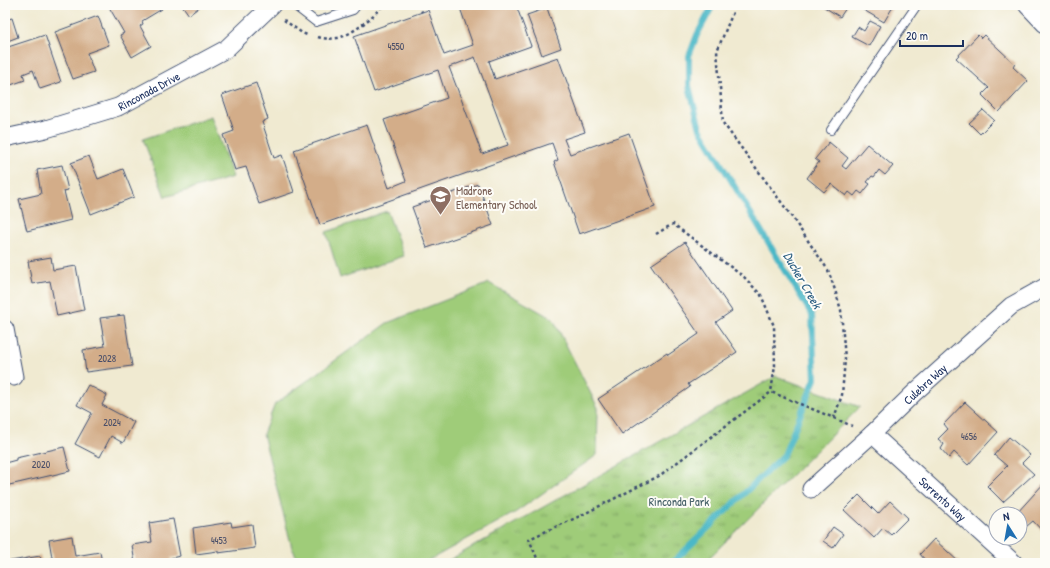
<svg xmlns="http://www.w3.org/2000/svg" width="1050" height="568" font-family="'Patrick Hand',sans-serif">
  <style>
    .grass { fill: url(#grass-tufts); stroke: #5d7e6c }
    .garden { fill: #9fcc79; stroke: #5d7e6c }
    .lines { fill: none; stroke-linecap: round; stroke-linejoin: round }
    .stream { stroke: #4cb8c7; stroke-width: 6 }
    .building { fill: #d3ad89; fill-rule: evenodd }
    .service-casing { stroke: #3b4b6f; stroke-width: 10 }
    .minor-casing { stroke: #3b4b6f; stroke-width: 19 }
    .path { stroke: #3b4b6f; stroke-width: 2.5; stroke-dasharray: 3 3; stroke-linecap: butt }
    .service { stroke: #fff; stroke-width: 8 }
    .minor { stroke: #fff; stroke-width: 17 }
    .labels { text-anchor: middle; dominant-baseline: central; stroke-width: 4; stroke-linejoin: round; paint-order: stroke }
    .number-label { font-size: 10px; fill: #494e69 }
    .street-label { font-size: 12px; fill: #1b2f5e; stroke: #fdfcf7 }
    .education-label { font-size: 12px; fill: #785e54; stroke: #fdfcf7; text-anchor: start }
    .park-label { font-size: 12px; fill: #435e66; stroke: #fdfcf7 }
    .water-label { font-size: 13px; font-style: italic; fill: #2c5f83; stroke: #fdfcf7 }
  </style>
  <defs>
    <pattern id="grass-tufts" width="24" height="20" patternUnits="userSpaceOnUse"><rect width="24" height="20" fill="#9fcc79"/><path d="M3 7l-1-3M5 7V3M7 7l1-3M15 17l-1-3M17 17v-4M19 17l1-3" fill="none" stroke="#81a666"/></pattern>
  </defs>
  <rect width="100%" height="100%" fill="#fdfcf7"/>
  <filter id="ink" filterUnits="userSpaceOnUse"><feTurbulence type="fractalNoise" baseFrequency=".025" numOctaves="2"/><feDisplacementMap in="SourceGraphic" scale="8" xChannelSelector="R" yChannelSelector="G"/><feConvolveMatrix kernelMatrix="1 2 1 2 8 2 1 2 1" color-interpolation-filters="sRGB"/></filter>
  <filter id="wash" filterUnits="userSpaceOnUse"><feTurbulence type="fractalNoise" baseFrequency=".012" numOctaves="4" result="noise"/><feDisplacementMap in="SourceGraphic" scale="16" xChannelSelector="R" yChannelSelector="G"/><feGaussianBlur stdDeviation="0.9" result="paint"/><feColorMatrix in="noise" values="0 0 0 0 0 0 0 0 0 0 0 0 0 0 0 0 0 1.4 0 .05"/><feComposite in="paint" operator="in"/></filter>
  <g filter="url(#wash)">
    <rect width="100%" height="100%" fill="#f0ead1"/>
    <path class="grass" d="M776,376L860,407L704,563H444Z"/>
    <path class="garden" d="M211,116L233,177L165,197L143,139Z
      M387,211L404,256L340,278L326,232Z
      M489,283L553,319L598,408L597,455L516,512L424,563H300L292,548L263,434L275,404L387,323Z"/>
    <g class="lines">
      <path class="stream" d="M672,563L784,455L815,379L812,315L700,129L689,86V56L697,35L713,5"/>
    </g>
    <g id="blocks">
      <path class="building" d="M113,5H160L162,9L142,21L143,24L140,26L151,46L132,57L120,35L124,33L109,7Z
        M182,5H202L189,15Z
        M459,5H516L531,46L489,61L495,79L558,57L585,132L564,139L570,154L629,133L655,207L579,234L554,162L558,160L552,143L320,225L294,150L367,125L389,188L406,181L384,120L447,98L438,70L374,92L354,36L428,10L444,55L473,45ZM475,57L508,145L482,154L449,67Z
        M821,5H848L840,17Z
        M865,5H894L884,22L862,9Z
        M547,8L561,48L542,55L527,15Z
        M98,16L109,45L87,53L94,72L73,79L55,32Z
        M12,18L18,37L5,42V20Z
        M870,21L880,26L869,46L852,37L858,27L864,31Z
        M45,35L61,82L40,89L33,70L23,74L25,80L5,87V48Z
        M978,35L981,38L984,35L1015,64L1013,67L1028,81L999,112L982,95L989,88L956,58Z
        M256,83L268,119L262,122L274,158L282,155L294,192L259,204L246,167L235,170L223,135L234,131L222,95Z
        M983,110L994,120L980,134L969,123Z
        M829,142L848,158L842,166L846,169L867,144L893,166L885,175L879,170L874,177L872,176L867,182L870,184L862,194L858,191L854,196L849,192L846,196L831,184L824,192L807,178L819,162L815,159Z
        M89,156L98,179L123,169L134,197L91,214L71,163Z
        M62,165L68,190L64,191L71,220L27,231L19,199L41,194L37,170Z
        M478,184L493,225L427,248L412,207Z
        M685,242L732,311L716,322L737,352L688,384L690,387L622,434L598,399L667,353L668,355L699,334L651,265Z
        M51,257L53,270L76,266L84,310L57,316L50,281L32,284L28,261Z
        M124,315L132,366L86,372L83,350L105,346L100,318Z
        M88,385L107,395L102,405L134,422L123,443L111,436L100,457L75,444L92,413L77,405Z
        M965,402L998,432L968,465L954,452L949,458L941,449L944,444L938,439L948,429L944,424Z
        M1009,437L1030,455L1022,463L1034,474L1003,502L987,486L1007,466L994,455Z
        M64,447L70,471L5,486V463L16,460V458Z
        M1045,482V534L1033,521L1027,526L1020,518V514H1016Z
        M859,495L878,514L890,501L908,518L891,535L883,528L874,538L844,510Z
        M173,519L180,556L171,558L172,561L158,563H135L132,545L152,542L149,523Z
        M231,522L232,527L252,524L255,548L218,553V551L196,554L193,528Z
        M833,527L843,534L833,548L823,541Z
        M72,536L75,556L100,552L102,563H53L49,540Z
        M934,539L960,563H922L925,560L920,554Z
        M40,556L42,563H5V562Z"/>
    </g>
  </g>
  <g filter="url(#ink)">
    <use href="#blocks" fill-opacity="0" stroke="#3b4b6f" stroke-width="1"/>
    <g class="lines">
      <defs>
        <path id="service" d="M294,5L316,22L353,10L357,5
          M831,130L917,5"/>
        <g id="minor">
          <path d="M1027,5L1045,24"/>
          <path id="s1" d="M5,138L46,129L118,107L226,49L272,5"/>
          <path d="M5,329L14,377"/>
          <path id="s2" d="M872,434L1014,563"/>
          <path id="s3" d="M811,489L872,434L914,393L1011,306L1045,287"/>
        </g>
      </defs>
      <use href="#service" class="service-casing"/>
      <use href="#minor" class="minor-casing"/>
      <path class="path" d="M419,5L422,12
        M284,20L302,33L307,35
        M318,37C324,39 330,39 337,38C351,36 374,16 383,5
        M656,234L673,224L744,277L761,295L774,326L775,366L771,392
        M834,418L852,426
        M539,563L529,539L580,516L659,476L771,392L834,418L842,395L845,359L841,310L835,290L828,270L787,210L723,123L717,51L736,5"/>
      <use href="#service" class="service"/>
      <use href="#minor" class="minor"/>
    </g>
  </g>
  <defs>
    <symbol id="school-pin" viewBox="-11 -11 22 30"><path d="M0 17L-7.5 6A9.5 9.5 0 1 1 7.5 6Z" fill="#8d6e63" stroke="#fdfcf7"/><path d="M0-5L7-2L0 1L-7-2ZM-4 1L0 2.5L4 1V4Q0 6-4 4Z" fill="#fff"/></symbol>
  </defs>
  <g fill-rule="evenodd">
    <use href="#school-pin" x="428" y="184" width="25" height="34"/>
  </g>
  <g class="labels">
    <g class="number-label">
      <text x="396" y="46">4550</text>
      <text x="107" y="358">2028</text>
      <text x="112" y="422">2024</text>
      <text x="969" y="436">4656</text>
      <text x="41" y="464">2020</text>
      <text x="219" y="540">4453</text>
    </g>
    <g class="street-label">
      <text stroke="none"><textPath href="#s1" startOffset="152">Rinconada Drive</textPath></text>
      <text stroke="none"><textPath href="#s3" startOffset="155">Culebra Way</textPath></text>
      <text stroke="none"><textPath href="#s2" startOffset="96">Sorrento Way</textPath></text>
    </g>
    <g class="education-label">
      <text x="456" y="190">Madrone<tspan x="456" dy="14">Elementary School</tspan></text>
    </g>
    <g class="park-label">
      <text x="679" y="501">Rinconda Park</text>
    </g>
    <g class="water-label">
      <text transform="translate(803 280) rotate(60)">Ducker Creek</text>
    </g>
  </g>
  <rect width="1050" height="568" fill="none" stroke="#fdfcf7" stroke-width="20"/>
  <g transform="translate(1008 526) rotate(349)"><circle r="19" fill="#fdfcf7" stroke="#a3aaba"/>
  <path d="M0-3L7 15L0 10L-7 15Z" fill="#1f6fb2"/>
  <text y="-6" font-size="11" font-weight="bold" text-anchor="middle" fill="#1b2f5e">N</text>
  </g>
  <path d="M900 40v6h63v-6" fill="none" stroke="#1b2f5e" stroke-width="2"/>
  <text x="906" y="40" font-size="12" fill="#1b2f5e" stroke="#fdfcf7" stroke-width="3" paint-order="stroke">20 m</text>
</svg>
